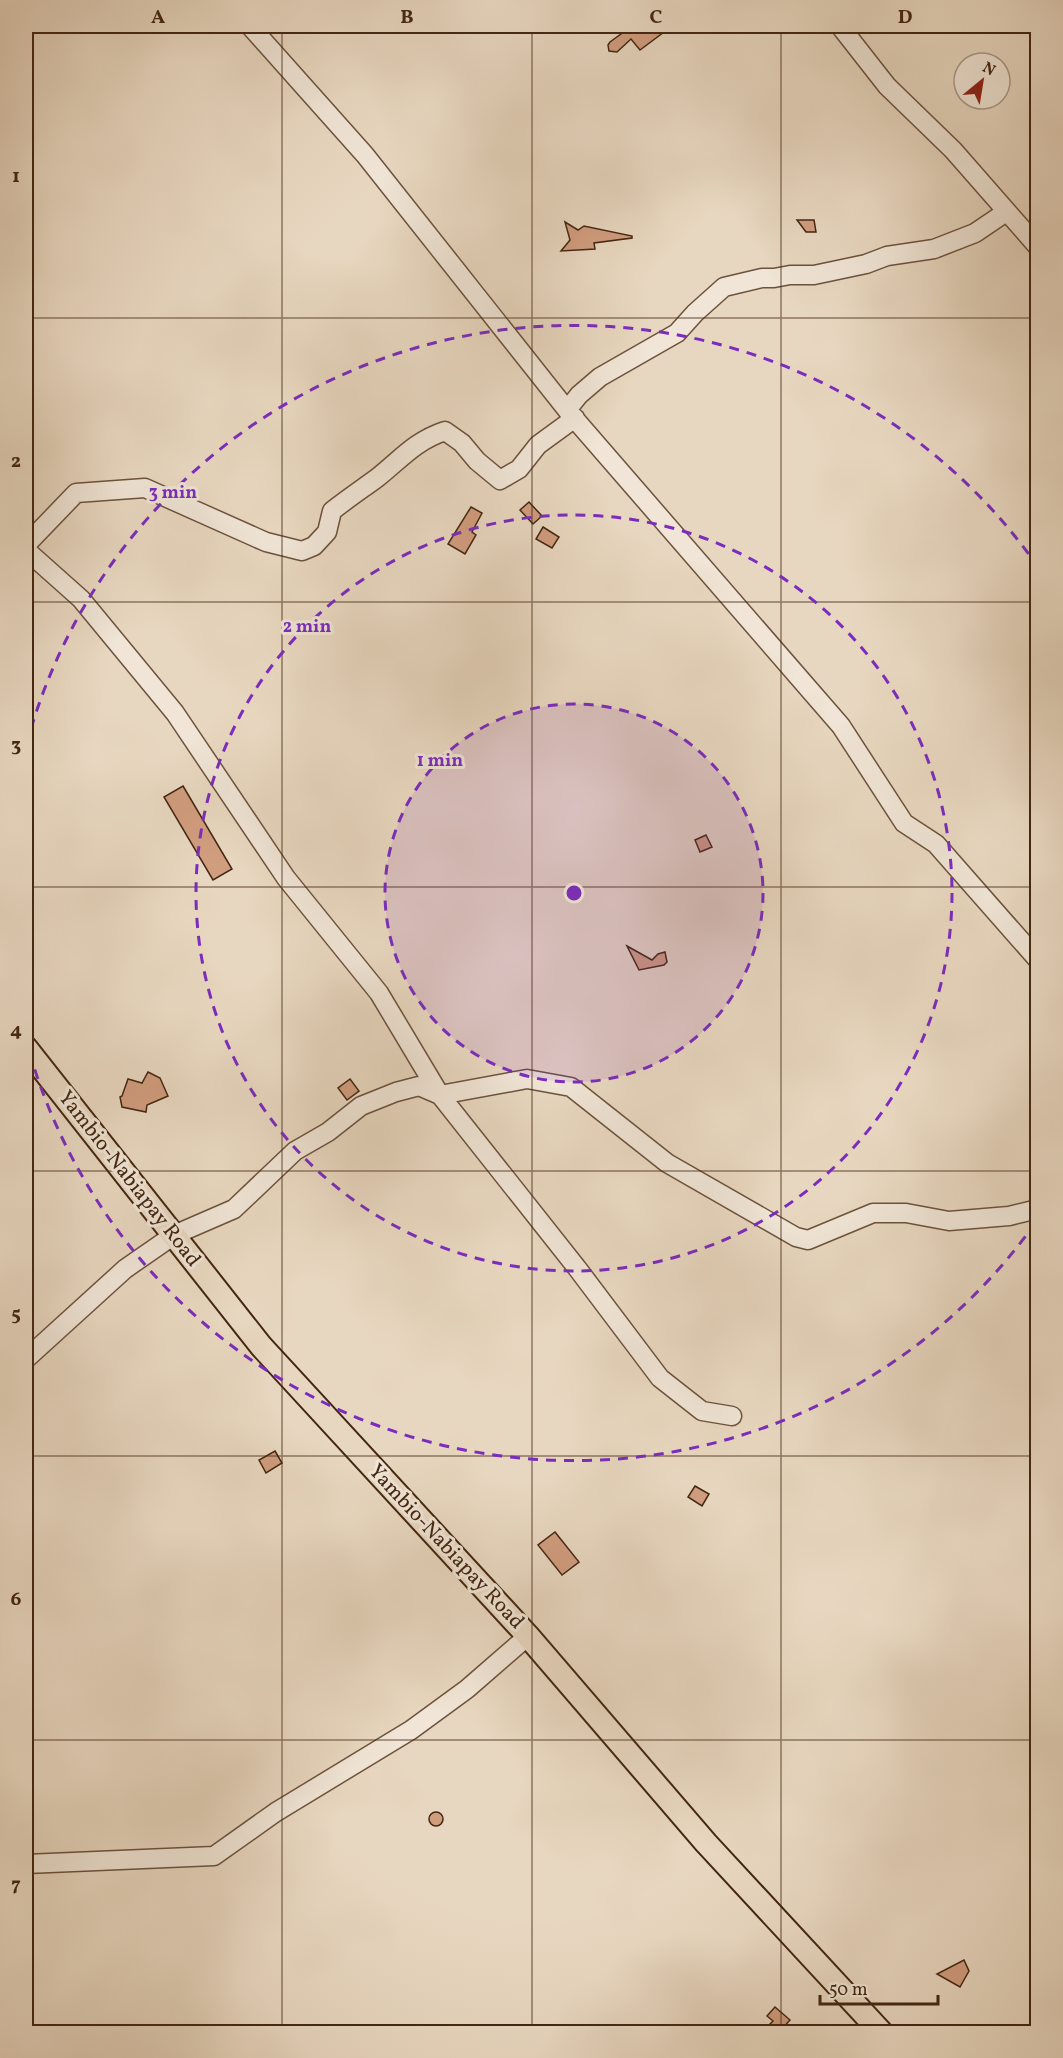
<svg xmlns="http://www.w3.org/2000/svg" width="1063" height="2058" font-family="Vollkorn,serif">
  <style>
    .building { fill: #d19d7f; stroke: #432611; stroke-width: 1.5 }
    .lines { fill: none; stroke-linecap: round; stroke-linejoin: round }
    .minor-casing { stroke: #6c523d; stroke-width: 21 }
    .major-casing { stroke: #432611; stroke-width: 26 }
    .minor { stroke: #f0e5d6; stroke-width: 18 }
    .major { stroke: #e8d7c0; stroke-width: 22 }
    .grid { fill: none; stroke: #432611; stroke-width: 1.5; stroke-opacity: 0.55 }
    .ring { fill: none; stroke: #7b2cbf; stroke-width: 3; stroke-dasharray: 10 8 }
    .labels { text-anchor: middle; dominant-baseline: central; stroke-width: 6; stroke-linejoin: round; paint-order: stroke }
    .street-label { font-size: 21px; fill: #432611; stroke: #f0e5d6 }
    .centre { fill: #7b2cbf; stroke: #f0e5d6; stroke-width: 3 }
    .ring-label { font-size: 18px; text-anchor: middle; font-weight: bold; fill: #7b2cbf; stroke: #f0e5d6; stroke-width: 6; stroke-linejoin: round; paint-order: stroke }
    .neatline { fill: none; stroke: #432611; stroke-width: 2 }
    .grid-label { font-size: 20px; text-anchor: middle; font-weight: bold; fill: #432611 }
  </style>
  <rect width="100%" height="100%" fill="#e8d7c0"/>
  <filter id="stains"><feTurbulence type="fractalNoise" baseFrequency=".00333" numOctaves="4"/><feColorMatrix values="0 0 0 0 .2 0 0 0 0 .09 0 0 0 0 .02 0 0 0 .5 -.17"/></filter>
  <radialGradient id="worn" r=".72"><stop offset=".6" stop-color="#630" stop-opacity="0"/><stop offset="1" stop-color="#630" stop-opacity=".3"/></radialGradient>
  <path class="building" d="M632,26H672L640,50L631,39L617,52L609,51L608,45L610,42Z
    M797,220H814L816,232H806Z
    M565,222L578,230L584,226L632,236V238L594,243L595,249L561,251L570,240Z
    M529,502L542,516L533,524L520,510Z
    M471,507L482,513L472,532L476,535L465,554L448,544Z
    M543,527L559,537L552,548L536,539Z
    M183,786L232,869L213,880L164,797Z
    M706,835L712,847L700,852L695,840Z
    M627,946L652,960L658,954L665,952L667,962L664,965L639,970Z
    M148,1072L160,1078L168,1096L147,1105L146,1112L122,1107L120,1097L122,1096L128,1079L142,1083Z
    M350,1079L359,1091L347,1100L338,1088Z
    M275,1451L282,1463L266,1473L259,1460Z
    M695,1486L709,1494L702,1506L688,1497Z
    M555,1532L579,1562L562,1575L538,1545Z
    M429 1819a7 7 0 1 1 14 0a7 7 0 1 1-14 0Z
    M964,1960L969,1971L960,1987L937,1974Z
    M775,2007L790,2020L779,2032H762L773,2021L767,2016Z"/>
  <g class="lines">
    <defs>
      <path id="minor" d="M250,26L365,155L567,410L841,726L904,823L936,844L1038,960
        M840,26L887,86L953,150L1038,247
        M567,410L579,395L600,377L677,333L695,313L724,287L762,278H774L790,275H814L866,264L887,256L934,249L975,233L1006,212
        M26,545L76,493L145,488L266,542L302,551L314,546L327,532L332,511C347,499 362,489 377,478C401,459 415,441 445,431L462,443L477,461L500,480L519,469L538,445L575,418
        M26,550L81,599L175,713L286,878L379,993L440,1095L577,1268L660,1378L702,1411L732,1416
        M26,1359L125,1269L174,1235L234,1209L295,1151L328,1132L361,1106L396,1092L419,1086L440,1095L527,1079L571,1087L667,1163L796,1237L808,1240L873,1213H906L949,1221L1009,1216L1038,1209
        M26,1864L214,1856L276,1812L411,1730L467,1689L528,1636"/>
      <path id="major" d="M26,1048L261,1346L528,1636L706,1843L881,2032"/>
    </defs>
    <use href="#minor" class="minor-casing"/>
    <use href="#major" class="major-casing"/>
    <use href="#minor" class="minor"/>
    <use href="#major" class="major"/>
  </g>
  <path class="grid" d="M282,26V2032M532,26V2032M781,26V2032M26,318H1038M26,602H1038M26,887H1038M26,1171H1038M26,1456H1038M26,1740H1038"/>
  <circle cx="574" cy="893" r="189" fill="#7b2cbf" fill-opacity=".12"/>
  <g class="ring">
    <circle cx="574" cy="893" r="189"/>
    <circle cx="574" cy="893" r="378"/>
    <path d="M1036 1222A567 567 0 0 1 26 1040M26 746A567 567 0 0 1 1036 564"/>
  </g>
  <g class="labels">
    <g class="street-label">
      <text transform="translate(129 1179) rotate(52)">Yambio-Nabiapay Road</text>
      <text transform="translate(446 1547) rotate(47)">Yambio-Nabiapay Road</text>
    </g>
  </g>
  <circle cx="574" cy="893" r="9" class="centre"/>
  <g class="ring-label">
    <text x="173" y="498">3 min</text>
    <text x="307" y="632">2 min</text>
    <text x="440" y="766">1 min</text>
  </g>
  <rect width="1063" height="2058" fill="none" stroke="#e8d7c0" stroke-width="66"/>
  <g transform="translate(982 81) rotate(30)"><circle r="28" fill="#f0e5d6" stroke="#ab9987" stroke-width="1.5"/>
  <path d="M0-4.5L10 22L0 15L-10 22Z" fill="#8f2418"/>
  <text y="-9" font-size="16" font-weight="bold" text-anchor="middle" fill="#432611">N</text>
  </g>
  <path d="M820 1995v9h118v-9" fill="none" stroke="#432611" stroke-width="3"/>
  <text x="829" y="1995" font-size="18" fill="#432611" stroke="#f0e5d6" stroke-width="4.5" paint-order="stroke">50 m</text>
  <rect x="33" y="33" width="997" height="1992" class="neatline"/>
  <g class="grid-label">
    <text x="158" y="23">A</text>
    <text x="407" y="23">B</text>
    <text x="656" y="23">C</text>
    <text x="905" y="23">D</text>
    <text x="16" y="182">1</text>
    <text x="16" y="467">2</text>
    <text x="16" y="751">3</text>
    <text x="16" y="1036">4</text>
    <text x="16" y="1320">5</text>
    <text x="16" y="1605">6</text>
    <text x="16" y="1890">7</text>
  </g>
  <rect width="100%" height="100%" filter="url(#stains)"/>
  <rect width="100%" height="100%" fill="url(#worn)"/>
</svg>
